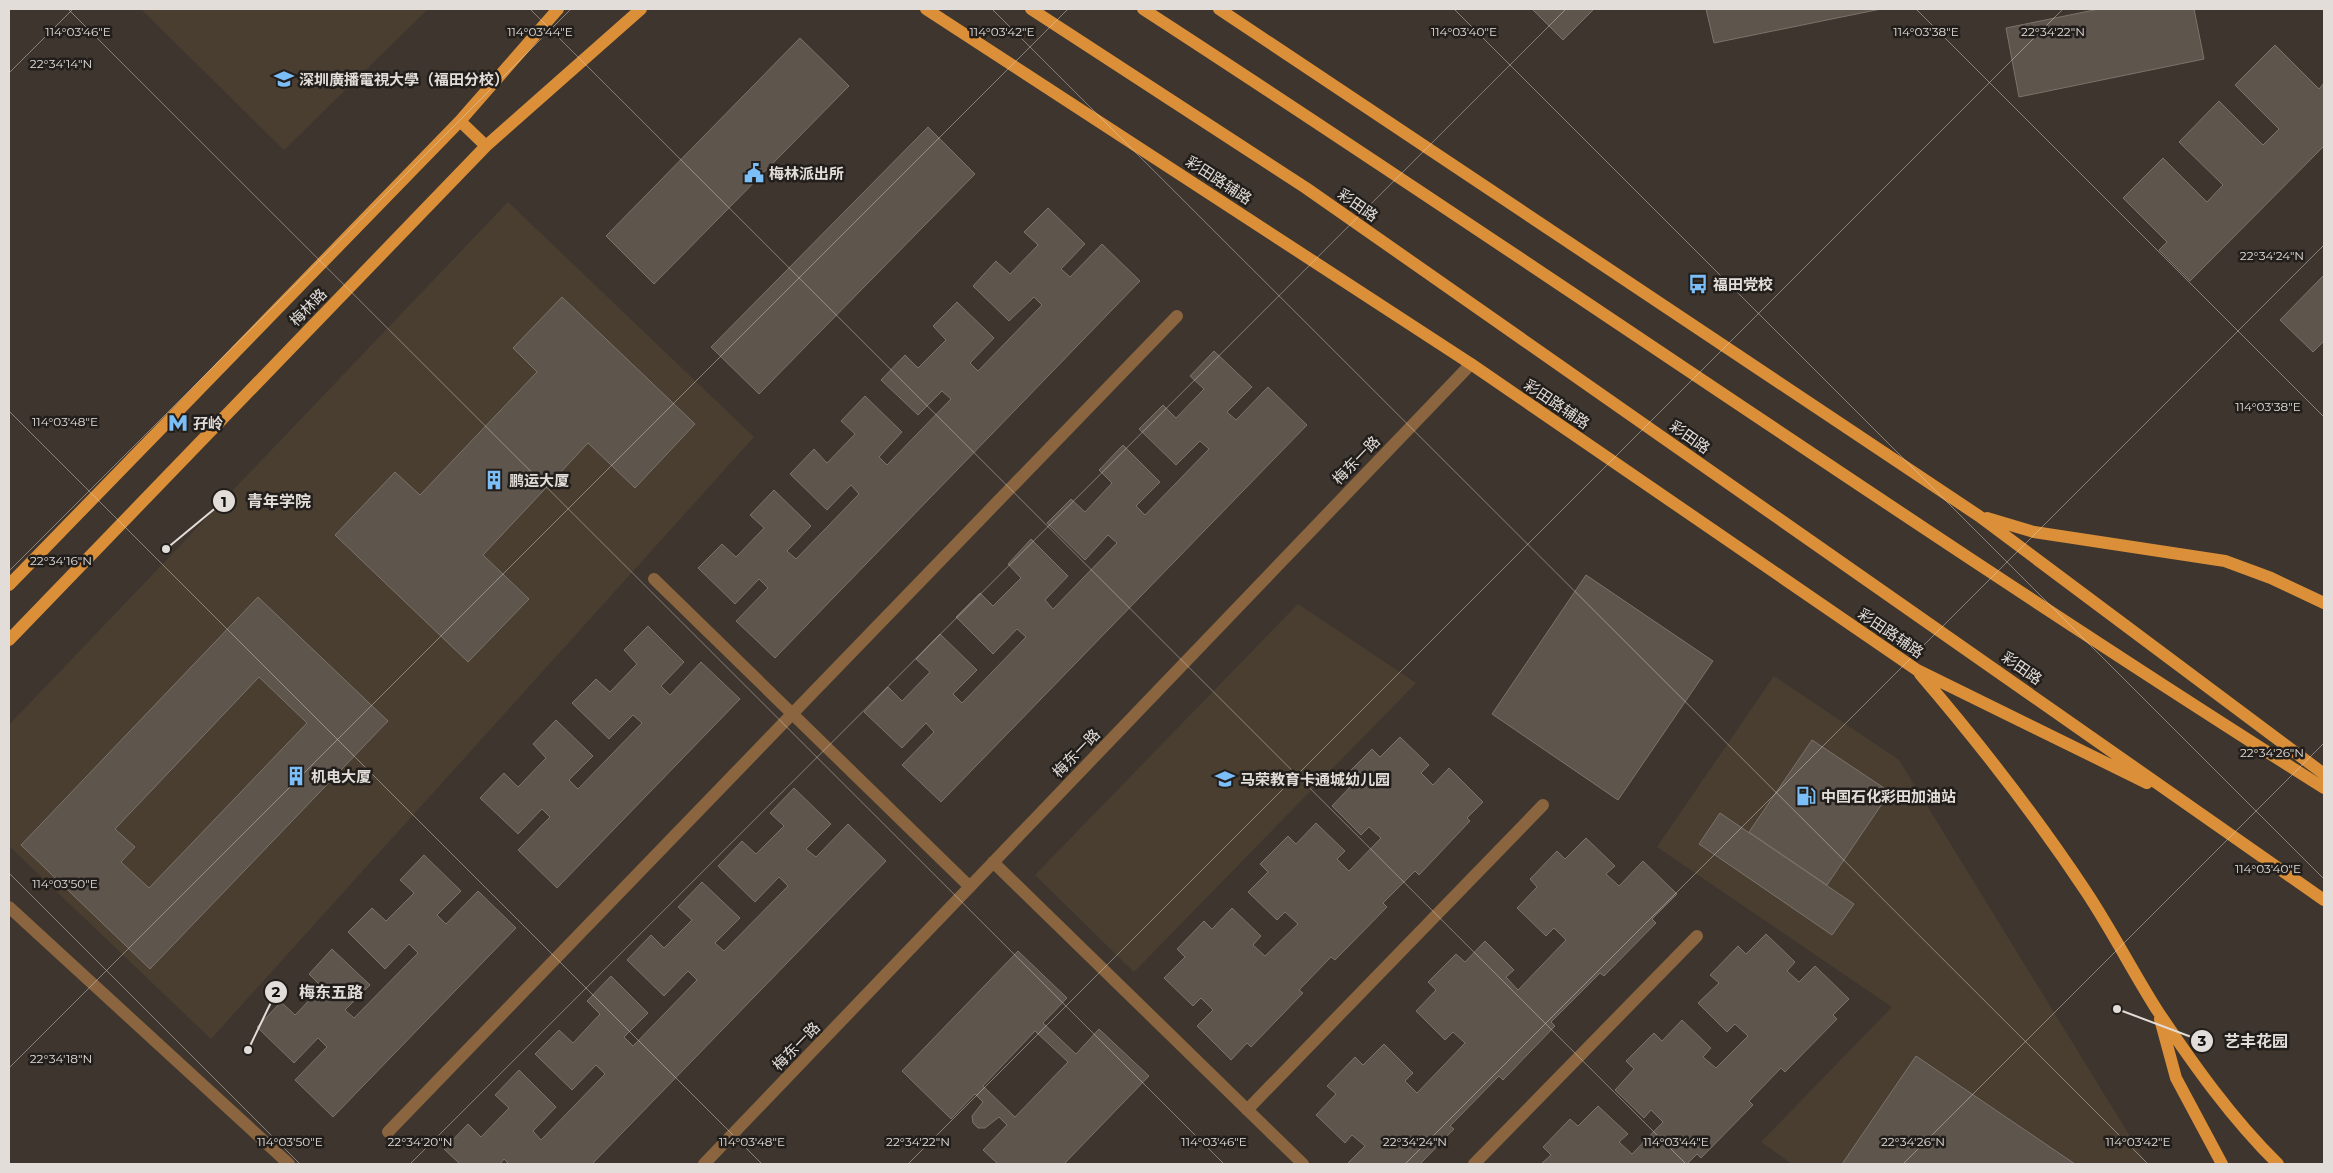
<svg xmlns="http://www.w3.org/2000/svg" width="2333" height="1173" font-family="Montserrat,'Noto Sans SC',sans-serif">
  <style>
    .built { fill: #4a3e31 }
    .building { fill: #5e554d; stroke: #7c736b; fill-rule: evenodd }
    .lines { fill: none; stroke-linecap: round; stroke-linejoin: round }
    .minor { stroke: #8a653f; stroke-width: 12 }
    .major { stroke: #db8f38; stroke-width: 12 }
    .ticks { fill: none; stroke: #e2ddd8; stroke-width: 1; stroke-opacity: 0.45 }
    .labels { text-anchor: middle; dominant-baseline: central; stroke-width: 5; stroke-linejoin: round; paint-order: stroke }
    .poi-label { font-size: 15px; font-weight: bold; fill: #e2ddd8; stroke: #221e1b; text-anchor: start }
    .street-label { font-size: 15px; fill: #e2ddd8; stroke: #221e1b }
    .ticks-label { font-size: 12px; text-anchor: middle; fill: #e2ddd8; stroke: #221e1b; stroke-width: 5; stroke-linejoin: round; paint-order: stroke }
    .leader { fill: none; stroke: #e2ddd8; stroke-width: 2 }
    .callout-dot { fill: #e2ddd8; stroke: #221e1b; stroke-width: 2 }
    .mark-label { font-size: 15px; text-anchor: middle; font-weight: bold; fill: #111 }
    .callout-label { font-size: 16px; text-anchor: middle; font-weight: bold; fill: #e2ddd8; stroke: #221e1b; stroke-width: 5; stroke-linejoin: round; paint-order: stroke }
  </style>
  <rect width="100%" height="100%" fill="#3e362e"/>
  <path class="built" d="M141,9H428L284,150Z
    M508,202L754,437L211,1039L9,846V725Z
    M1298,604L1416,683L1134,972L1035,875Z
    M1774,676L1899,760L2147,1164H1792L1761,1142L1892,1007L1657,847Z"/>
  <path class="building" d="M1532,9H1594L1563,40Z
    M1706,9H1881L1714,43Z
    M2099,9H2194L2204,59L2019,97L2006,28Z
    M800,38L849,86L654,284L606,236Z
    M2275,45L2319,89L2324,83V146L2190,281L2159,250L2167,242L2123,198L2163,158L2207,202L2223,185L2179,142L2219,101L2263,145L2279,129L2235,85Z
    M928,127L975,174L759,394L711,347Z
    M1048,208L1085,244L1061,269L1070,277L1102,244L1140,281L775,658L736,621L768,588L759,579L735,604L698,568L722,544L736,557L764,528L750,515L774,490L811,526L787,551L796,559L859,494L851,485L827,510L790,474L814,449L827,463L855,434L841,421L865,396L902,432L879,457L887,465L951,399L942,391L918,415L881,380L905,355L918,368L946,340L933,326L957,302L994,338L970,363L978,371L1042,305L1034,297L1009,321L973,286L996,261L1010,274L1038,245L1024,232Z
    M2324,275V341L2313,352L2280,320Z
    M562,297L695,424L635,488L588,443L483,555L529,599L468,662L335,535L395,472L420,495L537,372L513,348Z
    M1214,351L1252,387L1227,412L1236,420L1268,387L1307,425L941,802L902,765L934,732L926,723L902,748L864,712L888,687L902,701L930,672L916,659L940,634L977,670L953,694L962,703L1026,637L1017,629L993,654L956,617L980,593L993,606L1021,578L1008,564L1031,539L1068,576L1045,600L1053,609L1117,543L1108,535L1085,560L1047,523L1071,499L1085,512L1112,483L1099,470L1123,445L1160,482L1136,506L1145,515L1209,449L1200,441L1176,465L1139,429L1163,405L1176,418L1204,389L1190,376Z
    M1586,575L1713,661L1618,800L1492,714Z
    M258,597L388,721L150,969L21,845ZM259,677L307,723L149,888L121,862L135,847L115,829Z
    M648,626L684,662L661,686L670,695L701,662L740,699L557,888L518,850L550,817L542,809L518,834L480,798L504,773L518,787L546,758L533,744L556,720L593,756L569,780L578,789L642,723L633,715L609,739L572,703L596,679L610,692L637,664L624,650Z
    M1400,737L1429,765L1421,773L1433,785L1449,768L1483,802L1467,818L1470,821L1419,875L1415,871L1383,903L1387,907L1335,960L1331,957L1299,990L1303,993L1251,1047L1247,1043L1231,1060L1197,1026L1213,1010L1201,998L1193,1006L1164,978L1185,957L1177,949L1204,921L1212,929L1232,908L1261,936L1253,945L1265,956L1298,924L1285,912L1277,920L1248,892L1268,872L1260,864L1288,836L1296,844L1316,823L1345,851L1337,859L1349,871L1381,838L1369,827L1361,835L1332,806L1352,785L1344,777L1372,749L1380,757Z
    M1812,740L1890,792L1827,885L1749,832Z
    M794,788L831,824L806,849L816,857L848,824L886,861L592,1164H509L504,1159L500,1164H460L444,1149L468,1124L481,1137L509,1108L495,1095L519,1070L556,1107L533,1131L541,1140L605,1074L596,1065L572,1090L535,1054L559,1030L573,1043L600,1014L587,1001L611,976L648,1013L624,1037L633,1046L697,980L688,971L664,996L627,960L651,935L664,948L692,920L678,907L702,882L740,918L715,943L724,951L788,886L779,877L755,902L718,866L742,841L756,854L784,826L770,813Z
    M1720,813L1854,904L1832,935L1699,844Z
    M1586,838L1615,866L1606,874L1619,886L1643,861L1677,894L1652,919L1656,923L1604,976L1600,973L1551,1022L1555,1026L1503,1080L1499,1076L1450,1126L1454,1129L1420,1164H1347L1365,1146L1352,1135L1345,1143L1316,1115L1336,1094L1327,1086L1355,1057L1363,1065L1384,1044L1413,1073L1405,1081L1417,1093L1465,1043L1453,1032L1445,1040L1416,1011L1436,990L1428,982L1456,954L1465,962L1485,941L1514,970L1506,977L1518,990L1566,940L1554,928L1546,936L1517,908L1537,887L1530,879L1557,851L1565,859Z
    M424,855L461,891L437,915L446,924L478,891L516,928L333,1117L295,1080L327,1047L318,1038L294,1063L257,1027L281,1002L295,1015L322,987L309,974L332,949L370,985L345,1010L354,1018L418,953L409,944L385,969L348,932L372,908L386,921L414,893L400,880Z
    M1766,934L1795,962L1787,971L1799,982L1815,966L1849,999L1833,1015L1837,1019L1785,1072L1781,1068L1749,1101L1753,1105L1701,1158L1697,1154L1687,1164H1541L1551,1155L1543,1147L1570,1119L1578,1126L1598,1106L1628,1134L1619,1142L1632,1154L1663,1122L1651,1110L1644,1118L1615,1090L1634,1069L1626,1061L1654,1033L1662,1041L1682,1020L1711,1048L1703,1057L1716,1068L1748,1036L1735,1024L1727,1032L1698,1003L1719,983L1710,975L1738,946L1746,954Z
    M1018,951L1067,998L1043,1023L1076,1054L1099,1029L1149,1076L1064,1164H998L983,1150L1007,1125L999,1117L985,1128H978L973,1123L972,1116L983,1102L975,1094L951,1119L902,1071ZM1035,1031L1068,1062L1015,1117L983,1086Z
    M1916,1056L2075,1164H1842Z"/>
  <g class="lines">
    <path class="minor" d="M654,579L970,887
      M993,862L1303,1164
      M9,907L289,1164
      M1247,1110L1543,805
      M388,1132L1177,316
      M704,1164L1471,364
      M1474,1164L1697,936"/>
    <path class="major" d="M926,9L1471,364L1917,670L2147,783
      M1031,9L1306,188L2324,900
      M1143,9C1538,265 1925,536 2324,788
      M1219,9L1979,516L2324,774
      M460,121L486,146
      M1987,518L2034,532L2225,561L2271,578L2324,603
      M9,585L460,121L558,9
      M9,640L486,146L641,9
      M1920,674C1980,744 2036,816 2087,893C2112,931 2133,972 2157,1010C2193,1064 2232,1119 2278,1164
      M2160,1019L2176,1078L2222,1164"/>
  </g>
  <path class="ticks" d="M68,9L1224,1164M530,9L1686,1164M992,9L2148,1164M1454,9L2324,879M1916,9L2324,417M9,73L73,9M9,411L762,1164M9,571L571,9M9,873L300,1164M9,1068L1068,9M410,1164L1566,9M908,1164L2063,9M1405,1164L2324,245M1903,1164L2324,743"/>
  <defs>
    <symbol id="university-bare" viewBox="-9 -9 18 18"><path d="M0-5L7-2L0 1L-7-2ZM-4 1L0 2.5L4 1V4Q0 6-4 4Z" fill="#7bbef8" stroke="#221e1b" stroke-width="2.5" paint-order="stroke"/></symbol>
    <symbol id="civic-bare" viewBox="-9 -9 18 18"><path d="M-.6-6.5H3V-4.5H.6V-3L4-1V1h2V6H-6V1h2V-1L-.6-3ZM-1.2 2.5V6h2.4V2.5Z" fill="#7bbef8" stroke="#221e1b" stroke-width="2.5" paint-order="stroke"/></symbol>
    <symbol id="bus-bare" viewBox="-9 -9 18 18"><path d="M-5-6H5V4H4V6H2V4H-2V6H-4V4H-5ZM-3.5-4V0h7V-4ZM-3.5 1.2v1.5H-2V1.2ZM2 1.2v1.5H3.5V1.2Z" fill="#7bbef8" stroke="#221e1b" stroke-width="2.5" paint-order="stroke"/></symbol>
    <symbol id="metro-bare" viewBox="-9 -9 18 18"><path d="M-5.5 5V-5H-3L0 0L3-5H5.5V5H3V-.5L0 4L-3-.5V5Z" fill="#7bbef8" stroke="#221e1b" stroke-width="2.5" paint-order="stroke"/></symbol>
    <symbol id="building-bare" viewBox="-9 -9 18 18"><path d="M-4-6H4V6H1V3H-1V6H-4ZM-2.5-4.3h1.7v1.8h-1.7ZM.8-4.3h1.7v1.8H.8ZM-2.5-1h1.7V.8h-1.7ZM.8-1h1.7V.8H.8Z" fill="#7bbef8" stroke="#221e1b" stroke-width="2.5" paint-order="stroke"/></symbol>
    <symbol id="school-bare" viewBox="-9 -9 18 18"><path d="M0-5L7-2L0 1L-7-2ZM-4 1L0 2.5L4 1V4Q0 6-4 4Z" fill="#7bbef8" stroke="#221e1b" stroke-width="2.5" paint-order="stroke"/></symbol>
    <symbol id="fuel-bare" viewBox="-9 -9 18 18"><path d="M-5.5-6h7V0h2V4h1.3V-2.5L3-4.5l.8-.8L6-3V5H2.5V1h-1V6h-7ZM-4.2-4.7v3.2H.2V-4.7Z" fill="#7bbef8" stroke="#221e1b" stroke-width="2.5" paint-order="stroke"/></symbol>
  </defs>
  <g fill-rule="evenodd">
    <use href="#university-bare" x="270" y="65" width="28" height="28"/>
    <use href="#civic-bare" x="740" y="159" width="28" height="28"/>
    <use href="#bus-bare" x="1684" y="270" width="28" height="28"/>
    <use href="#metro-bare" x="164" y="409" width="28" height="28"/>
    <use href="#building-bare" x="480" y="466" width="28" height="28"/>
    <use href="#building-bare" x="282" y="762" width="28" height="28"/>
    <use href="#school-bare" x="1211" y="765" width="28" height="28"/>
    <use href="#fuel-bare" x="1792" y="782" width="28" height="28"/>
  </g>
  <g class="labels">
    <g class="poi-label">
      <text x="299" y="79">深圳廣播電視大學（福田分校）</text>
      <text x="769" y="173">梅林派出所</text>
      <text x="1713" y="284">福田党校</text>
      <text x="193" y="423">孖岭</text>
      <text x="509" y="480">鹏运大厦</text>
      <text x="311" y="776">机电大厦</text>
      <text x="1240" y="779">马荣教育卡通城幼儿园</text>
      <text x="1821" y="796">中国石化彩田加油站</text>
    </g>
    <g class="street-label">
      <text transform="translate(1219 180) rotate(33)">彩田路辅路</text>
      <text transform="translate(1358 205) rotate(35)">彩田路</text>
      <text transform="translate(308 307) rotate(-46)">梅林路</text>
      <text transform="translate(1557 404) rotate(34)">彩田路辅路</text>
      <text transform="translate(1690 437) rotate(35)">彩田路</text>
      <text transform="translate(1356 460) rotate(-46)">梅东一路</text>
      <text transform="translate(1891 633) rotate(34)">彩田路辅路</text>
      <text transform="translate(2022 668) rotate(35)">彩田路</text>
      <text transform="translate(1076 753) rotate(-46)">梅东一路</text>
      <text transform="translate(796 1046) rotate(-46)">梅东一路</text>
    </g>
  </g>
  <g class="ticks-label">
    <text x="78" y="36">114°03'46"E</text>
    <text x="540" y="36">114°03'44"E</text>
    <text x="1002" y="36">114°03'42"E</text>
    <text x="1464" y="36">114°03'40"E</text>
    <text x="1926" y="36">114°03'38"E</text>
    <text x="2053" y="36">22°34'22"N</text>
    <text x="61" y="68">22°34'14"N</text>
    <text x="2272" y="260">22°34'24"N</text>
    <text x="2268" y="411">114°03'38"E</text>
    <text x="65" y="426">114°03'48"E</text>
    <text x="61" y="565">22°34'16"N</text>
    <text x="2272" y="757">22°34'26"N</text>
    <text x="2268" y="873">114°03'40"E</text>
    <text x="65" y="888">114°03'50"E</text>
    <text x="61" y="1063">22°34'18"N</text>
    <text x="290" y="1146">114°03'50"E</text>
    <text x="420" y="1146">22°34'20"N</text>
    <text x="752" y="1146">114°03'48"E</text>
    <text x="918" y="1146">22°34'22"N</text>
    <text x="1214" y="1146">114°03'46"E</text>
    <text x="1415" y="1146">22°34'24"N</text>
    <text x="1676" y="1146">114°03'44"E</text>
    <text x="1913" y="1146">22°34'26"N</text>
    <text x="2138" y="1146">114°03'42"E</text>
  </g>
  <path class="leader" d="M166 549L224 501M248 1050L276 992M2117 1009L2202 1041"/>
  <g class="callout-dot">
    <circle cx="166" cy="549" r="5"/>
    <circle cx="248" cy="1050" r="5"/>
    <circle cx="2117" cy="1009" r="5"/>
    <circle cx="224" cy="501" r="12"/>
    <circle cx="276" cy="992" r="12"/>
    <circle cx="2202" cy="1041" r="12"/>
  </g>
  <g class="mark-label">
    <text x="224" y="507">1</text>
    <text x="276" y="997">2</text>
    <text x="2202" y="1046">3</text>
  </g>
  <g class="callout-label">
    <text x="279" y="507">青年学院</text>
    <text x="331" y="998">梅东五路</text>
    <text x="2256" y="1047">艺丰花园</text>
  </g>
  <rect width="2333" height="1173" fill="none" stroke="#e2ddd8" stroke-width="20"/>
</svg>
